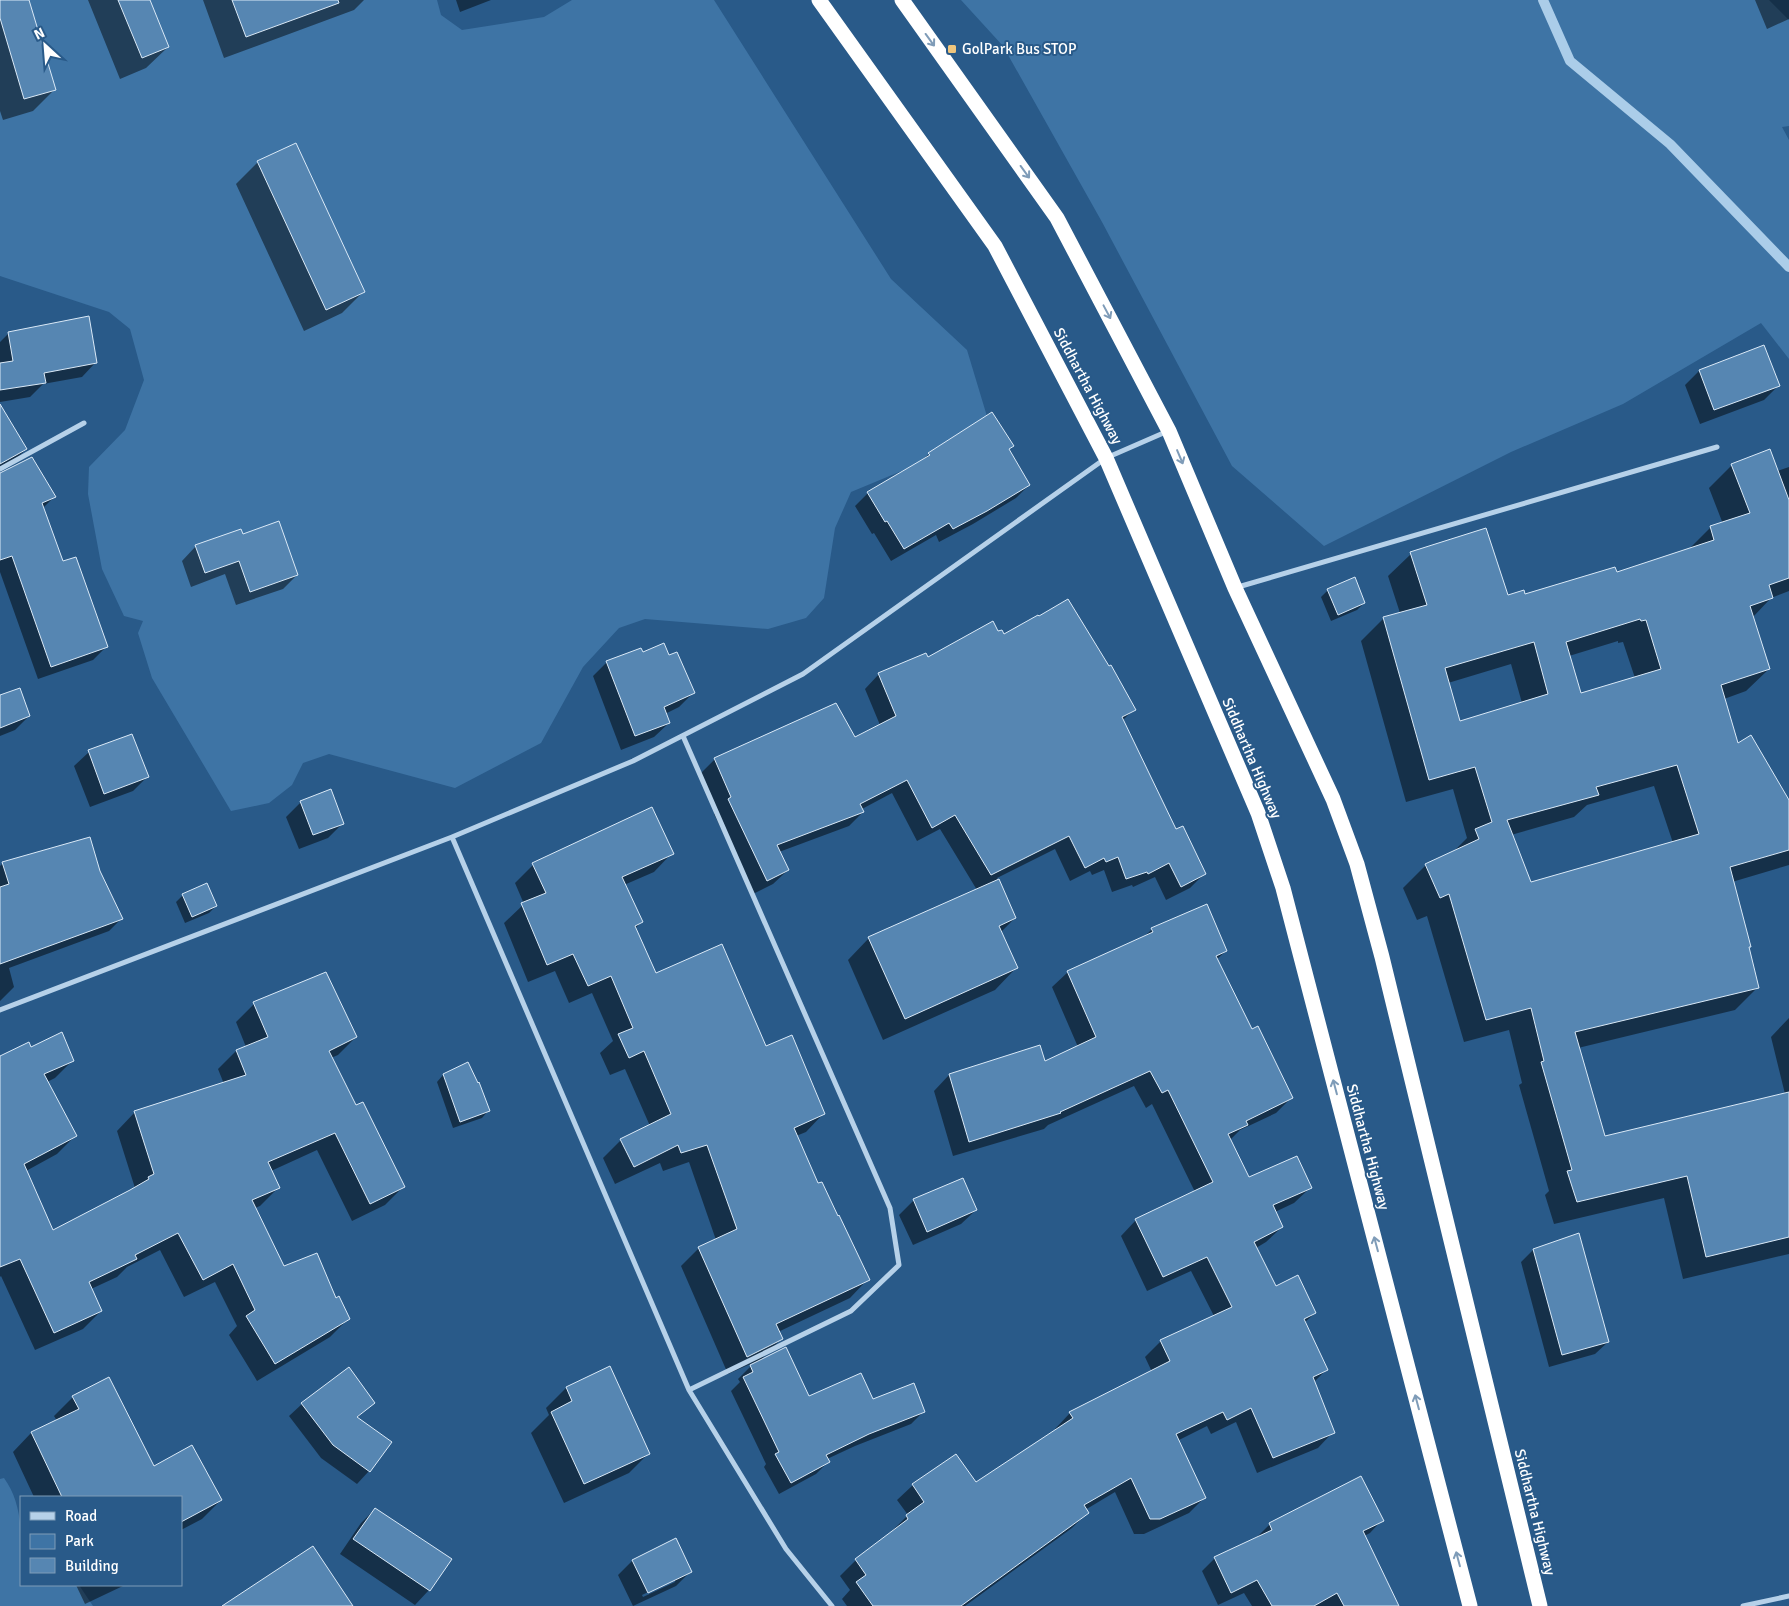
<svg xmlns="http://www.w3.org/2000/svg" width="1789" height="1606" font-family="Signika,sans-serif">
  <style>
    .green { fill: #3e74a5 }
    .shadow { fill: #0007; fill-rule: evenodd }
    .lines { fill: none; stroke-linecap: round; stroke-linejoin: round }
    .stream { stroke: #abcde9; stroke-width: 10 }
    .building { fill: #5686b2; stroke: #dae9f7; fill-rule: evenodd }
    .street { stroke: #b6d1e9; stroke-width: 5 }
    .highway { stroke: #fff; stroke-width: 15 }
    .oneway { stroke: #7f9cb8 }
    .poi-dot { fill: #f0c67d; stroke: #295a89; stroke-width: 2 }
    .labels { text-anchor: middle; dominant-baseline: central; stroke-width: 4; stroke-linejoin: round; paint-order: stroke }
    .poi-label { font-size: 15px; fill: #fff; stroke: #295a89; text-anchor: start }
    .street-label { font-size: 15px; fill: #fff; stroke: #295a89 }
  </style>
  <rect width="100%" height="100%" fill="#295a89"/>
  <path class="green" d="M0,0H437L441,15L462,30L544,17L572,0H714L891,279L967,350L989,423L957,448L851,492L835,528L824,598L806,618L768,629L645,619L619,628L583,667L541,743L455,788L329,754L303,763L292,785L269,803L231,811L152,678L138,633L143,621L124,616L102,569L88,494L89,467L125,430L144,380L130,329L109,312L0,276Z
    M961,0H1769L1789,20V126L1782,127L1789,140V359L1761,323L1623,404L1511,452L1324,546L1232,466L1102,222L1003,46Z
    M4,1478C26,1508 21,1549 21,1585H79L93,1606H0V1479Z"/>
  <path class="shadow" d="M0,0H28L55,89L33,111L3,120L0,111Z
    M88,0H149L168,47L146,68L120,79Z
    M203,0H364L354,10L224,58Z
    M456,0H491L460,12Z
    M1755,0H1789V19L1767,29Z
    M296,145L363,292L342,313L304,331L236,184L258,162Z
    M9,333L96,362L82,377L43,384L30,397L0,402V342Z
    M1764,347L1778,386L1764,400L1700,424L1685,385L1699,371Z
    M0,406L26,449L13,462L0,469Z
    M992,413L1013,446L1008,450L1029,485L1016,498L973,524L939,542L936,535L891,561L874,533L872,534L855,506L868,493L921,461L929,454Z
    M1732,465L1777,471L1789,467V591L1771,598L1753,617L1769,669L1746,691L1724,699L1737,745L1789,803V865L1732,882L1758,987L1735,1010L1578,1048L1604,1137L1785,1094L1771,1037L1789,1018V1254L1683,1279L1664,1198L1554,1224L1545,1195L1549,1191L1519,1085L1522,1083L1509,1030L1464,1042L1427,916L1417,920L1403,888L1426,865L1452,853L1467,838L1453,789L1406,802L1361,641L1384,618L1400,613L1388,576L1411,554L1507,597L1524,596L1616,573L1688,550L1711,527L1723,524L1709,488ZM1618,641V643L1623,642L1635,678L1580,695L1569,656ZM1511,664L1522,703L1459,722L1448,683ZM1654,786L1673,843L1530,883L1511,835L1574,817L1587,805Z
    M0,474L54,497L43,508L62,563L106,647L93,660L38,679L0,572Z
    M242,536L297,575L283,589L236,605L225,574L191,587L182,561L196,546Z
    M1328,590L1364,603L1357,610L1331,621L1321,597Z
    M998,633L1134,709L1122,721L1175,831L1204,874L1190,888L1166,900L1155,877L1133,887L1132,885L1112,892L1104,870L1092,875L1090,871L1070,881L1055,849L997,878L1015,918L1000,933L1016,968L995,990L883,1040L848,960L869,938L977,890L940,829L917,841L892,793L862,809L863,812L849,826L779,852L788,870L773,884L753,894L714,814L717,811L701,773L715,759L854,738L880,725L865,689L879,674L928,659Z
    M669,657L693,693L679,707L665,714L669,723L654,737L621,750L593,676L607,662Z
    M0,696L29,716L15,730L0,736Z
    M89,752L147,777L133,791L90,807L74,766Z
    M301,802L342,824L328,838L299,849L286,817Z
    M672,853L654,872L624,885L641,922L635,929L656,974L765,1048L824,1113L806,1132L796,1136L818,1185L868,1279L850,1298L778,1332L781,1339L759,1362L809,1398L873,1401L923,1412L911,1424L855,1446L827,1459L828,1462L816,1474L779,1494L764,1467L766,1464L731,1391L740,1382L738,1379L755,1362L728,1374L681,1266L699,1248L716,1240L689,1162L663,1171L660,1163L615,1184L603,1158L621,1140L650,1126L625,1069L610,1075L600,1053L613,1041L592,993L569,1003L555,971L528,982L504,923L524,904L515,883L533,865Z
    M3,863L99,871L122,918L109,931L9,968L14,987L0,1001V866Z
    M183,895L216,906L209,913L185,923L176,902Z
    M1206,905L1226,951L1216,960L1252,1030L1291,1098L1276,1113L1240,1130L1230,1140L1248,1179L1310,1188L1294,1203L1275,1212L1282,1227L1266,1242L1256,1248L1276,1288L1315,1313L1304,1323L1327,1369L1314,1382L1333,1432L1318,1448L1257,1473L1236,1422L1211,1434L1207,1426L1177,1441L1204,1498L1189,1513L1144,1534H1134L1115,1492L1085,1510L1088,1512L1072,1528L965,1606H847L842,1599L850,1590L840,1576L856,1560L892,1533L891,1532L908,1515L897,1500L913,1485L975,1484L1056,1431L1055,1429L1070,1413L1152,1372L1145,1357L1161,1341L1214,1316L1191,1271L1147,1291L1121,1236L1136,1220L1195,1192L1152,1104L1146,1108L1134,1086L1048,1125L1044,1129L953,1156L934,1091L949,1075L1039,1047L1044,1062L1078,1047L1052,987L1068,972L1143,938L1152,929Z
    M254,1004L356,1037L338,1055L331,1058L355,1107L403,1187L385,1205L352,1221L317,1150L271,1171L278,1188L260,1206L255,1208L284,1268L335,1299L348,1319L330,1337L257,1381L229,1335L237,1326L215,1282L184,1297L160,1250L127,1267L117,1277L91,1289L101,1311L83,1329L35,1350L1,1276L0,1277V1058L31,1048L73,1060L55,1078L47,1082L75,1136L57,1154L26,1171L52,1232L135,1188L117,1131L135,1112L224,1084L218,1069L236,1051L246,1047L236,1022Z
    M443,1075L488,1111L482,1118L453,1128L437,1082Z
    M914,1200L976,1210L961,1224L913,1245L899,1215Z
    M1533,1250L1608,1342L1595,1354L1549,1367L1521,1262Z
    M566,1388L649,1453L629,1473L564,1503L531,1433L549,1415L546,1408Z
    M73,1397L154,1468L221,1500L202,1519L181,1530V1497H34L13,1452L31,1433L57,1421L54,1416Z
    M373,1402L357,1418L390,1442L369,1471L357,1484L321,1458L289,1416L302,1404Z
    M375,1509L429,1590L415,1605L340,1554L361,1523Z
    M1382,1520L1370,1533L1364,1536L1397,1606H1252L1244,1593L1218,1605L1202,1571L1215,1558L1257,1537L1270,1524Z
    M675,1540L690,1572L676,1586L633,1606L618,1575L632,1561ZM675,1579V1582L643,1597L642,1595Z
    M76,1585H125L85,1604Z"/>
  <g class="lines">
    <path class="stream" d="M1543,0L1570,61L1670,144L1789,267"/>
  </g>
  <path class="building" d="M0,0H29L56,90L24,99L0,18Z
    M118,0H150L169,47L142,58Z
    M232,0H338L339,3L246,37Z
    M296,143L365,292L326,310L257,161Z
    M89,316L97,363L44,373L46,383L0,390V363L13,361L8,332Z
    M1764,345L1780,386L1714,410L1699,370Z
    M0,404L27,449L0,464Z
    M992,412L1014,446L1009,449L1030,485L987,511L953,529L949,523L904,549L887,521L885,522L867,492L930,455L928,453Z
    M1770,449L1789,500V578L1769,585L1773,598L1750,606L1770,669L1721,685L1738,743L1751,735L1789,800V850L1730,867L1751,947H1749L1759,988L1575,1032L1605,1136L1789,1092V1237L1706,1257L1687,1176L1577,1202L1567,1171L1572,1170L1541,1062L1544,1061L1531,1008L1486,1020L1449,894L1440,898L1425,864L1479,839L1475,829L1492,822L1475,767L1429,780L1383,617L1427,605L1410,552L1486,528L1508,595L1524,590L1525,594L1615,567L1617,572L1714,540L1710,526L1750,513L1731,464ZM1640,619L1641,621L1646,620L1661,669L1581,693L1566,642ZM1534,642L1548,694L1460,721L1445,668ZM1677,765L1699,834L1531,882L1507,820L1599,795L1596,787Z
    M32,457L56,497L42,503L63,561L76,557L108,647L51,667L12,556L0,560V473Z
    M279,521L298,575L250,592L239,561L205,573L195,545L241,529L243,534Z
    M1355,577L1365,603L1338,615L1327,589Z
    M1068,599L1109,666L1111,665L1136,710L1122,717L1176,829L1183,826L1206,874L1181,887L1169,863L1148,874L1147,872L1126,879L1118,857L1106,862L1104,858L1085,868L1069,836L991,875L955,815L932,828L907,780L860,804L864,812L777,845L789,870L767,881L728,799L731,797L714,758L836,703L855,737L896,716L878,673L926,653L928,657L993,621L998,631L1002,630L1004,634L1038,615L1039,616Z
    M664,643L669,655L677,652L695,693L664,707L670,723L635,736L606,661L641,648L643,652Z
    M20,688L30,716L0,728V695Z
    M132,734L149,777L104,794L88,750Z
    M331,789L344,824L313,835L300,801Z
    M652,807L674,854L622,877L643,922L635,926L656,973L722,944L766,1046L792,1035L825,1114L794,1128L818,1183L822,1182L838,1216L839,1215L870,1280L776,1324L783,1339L747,1357L698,1247L737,1229L707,1145L681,1153L678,1145L634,1167L620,1139L671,1114L644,1051L629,1058L618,1034L633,1028L611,976L588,986L573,954L547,965L521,903L546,893L532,863Z
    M90,837L100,871L123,919L0,964V887L9,884L2,862Z
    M999,879L1016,918L999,926L1018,968L905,1019L868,937Z
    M207,883L217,906L192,917L182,894Z
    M1207,904L1227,951L1216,956L1252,1029L1258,1026L1293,1098L1246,1121L1248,1125L1228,1134L1249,1177L1297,1156L1312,1188L1273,1205L1283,1227L1254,1242L1276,1286L1298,1275L1316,1313L1304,1319L1328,1370L1313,1377L1335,1433L1273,1458L1251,1408L1227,1420L1223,1412L1176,1434L1206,1498L1160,1519H1150L1131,1478L1084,1505L1089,1513L961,1606H873L856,1582L866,1575L855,1559L908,1519L906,1515L924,1502L912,1484L956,1454L976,1482L1073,1418L1069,1412L1170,1361L1160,1340L1232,1307L1207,1257L1163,1277L1135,1219L1213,1182L1168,1090L1162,1093L1150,1071L1060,1112L1061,1113L969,1142L949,1074L1040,1045L1045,1061L1096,1037L1067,971L1153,932L1151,928Z
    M326,972L357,1037L329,1051L356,1105L363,1102L405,1187L370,1204L335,1133L268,1162L280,1188L252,1200L284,1266L317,1253L336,1298L339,1296L350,1319L275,1364L246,1316L255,1310L233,1264L203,1280L178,1233L135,1255L137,1259L89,1282L102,1311L54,1333L20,1259L0,1267V1056L29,1042L31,1047L62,1032L74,1061L44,1074L77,1136L24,1164L53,1230L130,1190L149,1179L148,1177L154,1174L134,1111L246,1075L236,1050L268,1037L253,1002Z
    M468,1062L478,1083L479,1082L490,1111L460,1122L443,1074Z
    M963,1178L977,1210L927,1232L913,1199Z
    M1579,1233L1609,1342L1562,1355L1533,1249Z
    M786,1347L809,1396L861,1373L873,1399L914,1383L925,1412L869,1434L826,1455L830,1462L791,1483L775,1454L779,1452L743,1377L753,1372L750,1365Z
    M610,1366L650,1454L584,1484L551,1412L572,1401L566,1387Z
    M349,1367L375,1403L357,1417L392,1442L370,1472L333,1445L301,1403Z
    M109,1377L154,1466L192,1445L222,1500L181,1522V1497H62L31,1432L79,1409L72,1396Z
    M1361,1476L1384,1521L1363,1531L1399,1606H1344L1337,1593L1314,1606H1272L1257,1580L1231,1593L1214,1557L1272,1530L1269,1523Z
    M375,1508L452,1559L430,1591L353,1539Z
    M676,1538L692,1572L648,1593L632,1560Z
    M313,1546L353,1606H222Z"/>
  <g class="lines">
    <path class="street" d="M0,469L84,423
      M1238,587L1717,447
      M683,736L890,1208L899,1265L851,1311L689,1390
      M452,837L633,761L803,674L1106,458L1168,431
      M0,1010L452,837L689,1390L786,1549L832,1606
      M1743,1606L1789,1596"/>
    <path class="highway" d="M819,0L995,246L1106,458L1258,813L1283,888L1470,1606
      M902,0L1057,218L1169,431L1235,588L1333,799L1357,864L1382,957L1540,1606"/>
  </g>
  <defs><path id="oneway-shaft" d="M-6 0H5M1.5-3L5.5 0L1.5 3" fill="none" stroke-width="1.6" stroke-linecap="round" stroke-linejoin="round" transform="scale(1.25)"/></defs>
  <g class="oneway">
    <use href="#oneway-shaft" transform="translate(930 40) rotate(54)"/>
    <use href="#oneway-shaft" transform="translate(1025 172) rotate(54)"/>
    <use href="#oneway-shaft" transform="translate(1107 312) rotate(62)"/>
    <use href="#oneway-shaft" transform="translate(1180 457) rotate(67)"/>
    <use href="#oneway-shaft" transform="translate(1335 1087) rotate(-105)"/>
    <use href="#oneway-shaft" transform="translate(1376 1244) rotate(-105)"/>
    <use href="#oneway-shaft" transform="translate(1417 1402) rotate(-105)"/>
    <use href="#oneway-shaft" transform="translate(1458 1559) rotate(-105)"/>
  </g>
  <rect class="poi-dot" x="947" y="44" width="10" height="10" rx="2.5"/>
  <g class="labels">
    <g class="poi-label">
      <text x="962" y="49">GolPark Bus STOP</text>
    </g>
    <g class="street-label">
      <text transform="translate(1088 386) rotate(62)">Siddhartha Highway</text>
      <text transform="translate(1252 758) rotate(67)">Siddhartha Highway</text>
      <text transform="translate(1368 1147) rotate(75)">Siddhartha Highway</text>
      <text transform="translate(1535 1512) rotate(76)">Siddhartha Highway</text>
    </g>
  </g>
  <rect x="20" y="1496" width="162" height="90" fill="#295a89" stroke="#7f9cb8"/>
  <rect x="30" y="1512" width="25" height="8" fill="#b6d1e9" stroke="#7f9cb8"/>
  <text x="65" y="1521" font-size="15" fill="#ffffff">Road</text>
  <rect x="30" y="1534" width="25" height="15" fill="#3e74a5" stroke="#7f9cb8"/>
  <text x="65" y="1546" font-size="15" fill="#ffffff">Park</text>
  <rect x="30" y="1558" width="25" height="15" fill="#5686b2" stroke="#7f9cb8"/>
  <text x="65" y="1571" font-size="15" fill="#ffffff">Building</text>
  <g transform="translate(45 45) rotate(334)" stroke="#295a89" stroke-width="4" paint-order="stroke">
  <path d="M0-4L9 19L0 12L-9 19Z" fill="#ffffff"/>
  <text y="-8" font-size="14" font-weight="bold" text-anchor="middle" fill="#ffffff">N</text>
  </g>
</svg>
